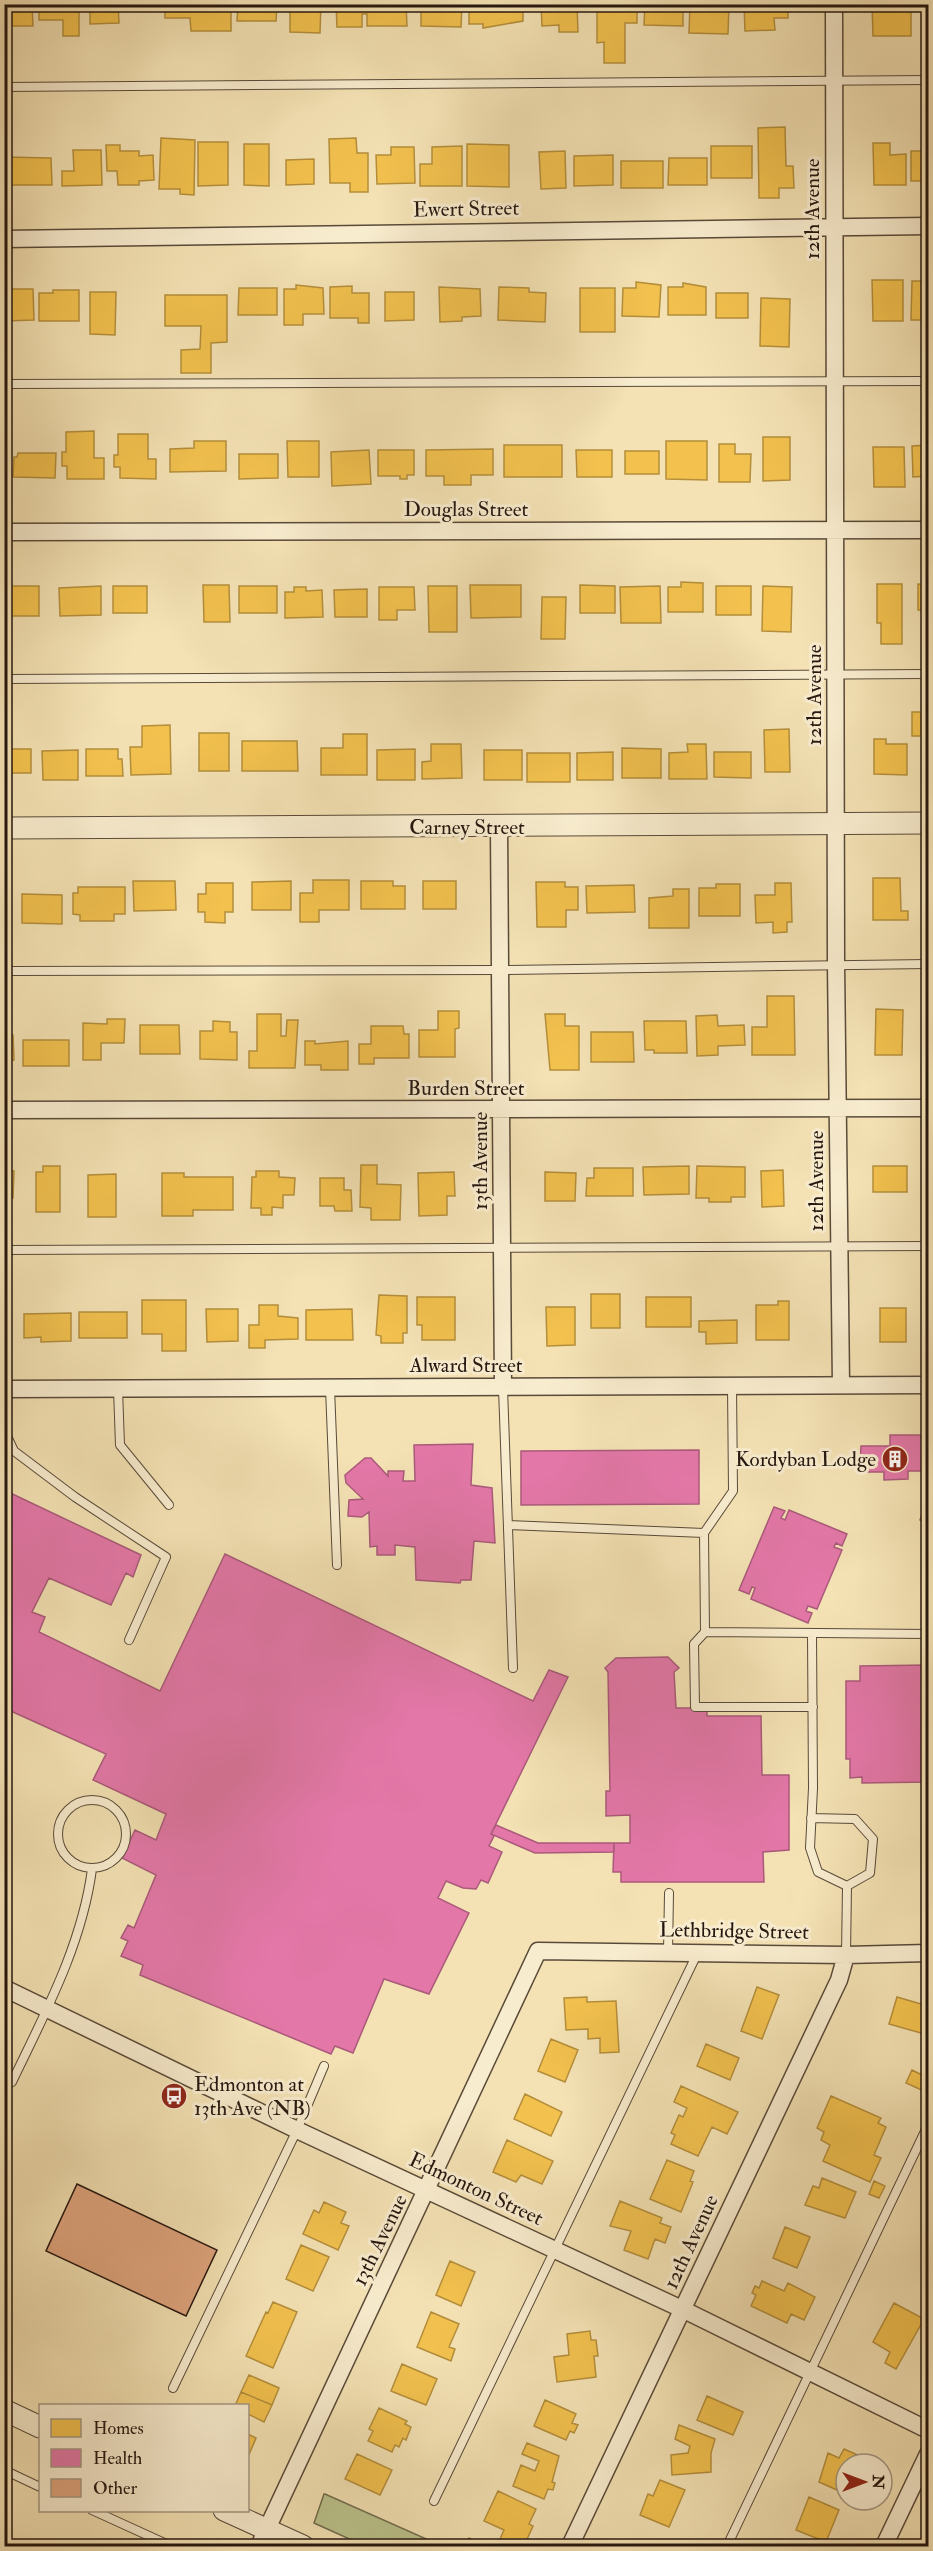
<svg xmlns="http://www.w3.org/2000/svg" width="933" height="2551" font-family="'IM FELL Double Pica',serif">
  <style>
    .green { fill: #bbc38d; stroke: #706d4e; stroke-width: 1.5 }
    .homes { fill: #f2c14e; stroke: #b48e3b; stroke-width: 1.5 }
    .health { fill: #e377a8; stroke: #aa5a7a; stroke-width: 1.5 }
    .building { fill: #dfa47d; stroke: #251710; stroke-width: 1.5 }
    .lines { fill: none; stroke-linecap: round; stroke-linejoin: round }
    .service-casing { stroke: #594a39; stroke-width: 10 }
    .minor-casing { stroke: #594a39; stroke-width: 19 }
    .tertiary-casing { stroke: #594a39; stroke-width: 23 }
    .service { stroke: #f8ecce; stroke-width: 8 }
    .minor { stroke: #f8ecce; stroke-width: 16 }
    .tertiary { stroke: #f8ecce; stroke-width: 21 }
    .labels { text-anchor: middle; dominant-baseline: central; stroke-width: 6; stroke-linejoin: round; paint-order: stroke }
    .street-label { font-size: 21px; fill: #251710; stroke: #f8ecce }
    .poi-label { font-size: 21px; fill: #251710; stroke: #f8ecce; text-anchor: end }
  </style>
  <rect width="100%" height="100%" fill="#f4e2b4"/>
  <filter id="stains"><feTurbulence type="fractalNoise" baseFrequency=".00333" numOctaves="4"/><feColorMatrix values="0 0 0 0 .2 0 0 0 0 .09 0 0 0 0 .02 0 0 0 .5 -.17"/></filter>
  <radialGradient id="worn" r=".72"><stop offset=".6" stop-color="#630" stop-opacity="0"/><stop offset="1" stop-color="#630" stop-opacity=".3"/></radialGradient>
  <path class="green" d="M324,2494H325L442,2546H365L314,2523Z"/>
  <path class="homes" d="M4,4H32L33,26H4Z
    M39,4H79V36H63V20H39Z
    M90,4H118L119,23L90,24Z
    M165,4H231V31H191L190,18H165Z
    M238,4H277L276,21H237Z
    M290,4H321L320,33L290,32Z
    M336,4H406L407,26H367V14H362V27H337Z
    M421,4H462L461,27L421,26Z
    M469,4H523V21L483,28V24H469Z
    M541,4H577L578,32H559V25L542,26Z
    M597,4H637V23H625V63H604V42L597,43Z
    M645,4H683V26L644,25Z
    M690,4H729L728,34L689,33Z
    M744,4H788V18H774L775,30L745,31Z
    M872,4H911V36H873Z
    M785,127L786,166H793L794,188H779V198H759L758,128Z
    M161,138L195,140L194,195L180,194V189H159Z
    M356,138L357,153H368V192H350V183H330L329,139Z
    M198,142H228V185L198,186Z
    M873,143H890V155L906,154V185H874Z
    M244,144H269V186L244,185Z
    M467,144L509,145V187L467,186Z
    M106,145H120V151H139V156L153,155L154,180L139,181V185H118L117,171H107Z
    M462,146V186H420V164H432V147Z
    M711,146H752V178H711Z
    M391,147H414L415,183L377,184L376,155H391Z
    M73,150H101L102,185L62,186V171H74Z
    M565,151L566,188L541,189L539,152Z
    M911,151H928V181H911Z
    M613,155V185L574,186V156Z
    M4,157L51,158L52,185H4Z
    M669,158H707V185H668Z
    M314,159V184L286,185V160Z
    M621,161H663V188H621Z
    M872,280H903V321H873Z
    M912,281H928V320H911Z
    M636,282L661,285L659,317L622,316L623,288H636Z
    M683,283L706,287V315H668V287H683Z
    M296,285L323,288L324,314H303V325H284V289H296Z
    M352,286V293H369V323H358V318H330V287Z
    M439,287L480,289L481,316L462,317V321L440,322Z
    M499,287L529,288V292L546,293L545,322L498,320Z
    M239,288H277V315H238Z
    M580,288H615V332H580Z
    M4,289H33L34,320L4,321Z
    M53,290H79V321H39V293H53Z
    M90,292H116L115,335L90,334Z
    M385,292H414V320L385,321Z
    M716,293H748V318H716Z
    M165,295H227V342L211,343V373H181V350L200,349L201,326H165Z
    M761,298L790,299L789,347L760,346Z
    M94,431V458H104V479H67V466H62V452H66V432Z
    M118,434H148V459H156V479L120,478V467H114V455H118Z
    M763,437H790V480L763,481Z
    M194,441H226V471L170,472V449L194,448Z
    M287,441H319V477H288Z
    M666,441H707V480L666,479Z
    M719,444H735V454H751L750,482H719Z
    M504,445H562V477H504Z
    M928,445V476L913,477L912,446Z
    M873,447H904L905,487H874Z
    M493,449V475H471V485H444V476H426V450Z
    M369,450L371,484L332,486L331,452Z
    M378,450H414V475H407V479H400V476H378Z
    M576,450H612V477H577Z
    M4,451H8L9,482H4Z
    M625,451H659V474H625Z
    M18,453H56L55,478L13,477L14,457H17Z
    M239,454H278V478L239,479Z
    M681,582L703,583V612H668V587H681Z
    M877,584H902V644H881V623H877Z
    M918,584L928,585V614L927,610H918Z
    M203,585H229L230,622H204Z
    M470,585H521V617L471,618Z
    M580,585L615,586V613H580Z
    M4,586H39V616H4Z
    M101,586V615L60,616L59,588Z
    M113,586H147V613H113Z
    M239,586H277V613H239Z
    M428,586H457V632H429Z
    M660,586L661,623H621L620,587Z
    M716,586H751V615H716Z
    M763,586L792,587L791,632L762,631Z
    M294,587H306V591L322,590L323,617L285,618V592H294Z
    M379,587H414L415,610H397V620H379Z
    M367,589V617H335L334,590Z
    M542,597H566L565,639H541Z
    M912,712H928V773H924V736H912Z
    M170,725L171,774L131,775L130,747H142V726Z
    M789,729L790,772H765L764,730Z
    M199,733H229V771H199Z
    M343,734H367V775H321V748H343Z
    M874,739H886V744H907V775L874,774Z
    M242,741H297L298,771H242Z
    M431,744H461L462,778L422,779V762L431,761Z
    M687,744H706L707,779H669V753L688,752Z
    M622,748L661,749V778H622Z
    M4,749H31V773H4Z
    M86,749H118V759H122L123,776H86Z
    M415,749V780H377V750Z
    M78,750V780H43L42,751Z
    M484,750H522V780H484Z
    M613,752V780H577V753Z
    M714,752H751V778L714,777Z
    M527,753H570V782H527Z
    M873,878H900L901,911H908V920H873Z
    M313,880H349V910H319V922H300V893H313Z
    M133,881H175L176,910L134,911Z
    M291,881V910H252V882Z
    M361,881H393V886H405V909H361Z
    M423,881H456V909H423Z
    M536,882H565V887H578V910H566V927H537Z
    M206,883H233V912H225V923L205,922V912H198V894H206Z
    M775,883H791L792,922H787V932L773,933V922L756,923L755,895H775Z
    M716,884H740V916H699V888H716Z
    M634,885L635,912L587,913L586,886Z
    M78,887H125V914H114V921H80V915L73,914V893H78Z
    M673,889H689V928H649V898L673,896Z
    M22,894L62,895V924L22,923Z
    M767,996H794L795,1055H752V1027H767Z
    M876,1009L903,1010L902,1055H875Z
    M438,1011H459V1028L455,1029V1057H419V1030H438Z
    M257,1014H281V1036H286L287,1020H298L295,1068H249V1051H257Z
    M545,1014H565V1026H579V1070H550Z
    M717,1015L718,1026L744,1025L745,1045L718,1046V1055L697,1056L696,1016Z
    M107,1019H125L124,1043H101V1060H83V1023L107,1024Z
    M213,1021L230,1022V1032H237V1060L200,1059V1031H213Z
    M644,1021H686L687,1053H654V1050H645Z
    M140,1025H179L180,1054H140Z
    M371,1026H403L404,1034H409V1058H374V1064H359V1044H371Z
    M591,1032H633L634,1062H591Z
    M4,1035H13L14,1060L4,1061Z
    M23,1040H69V1066H23Z
    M305,1041H315V1044L348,1041V1070H321V1065H305Z
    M361,1165H377V1184L401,1185L400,1220H371V1208L360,1207Z
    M43,1166H60V1212H36V1172H43Z
    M689,1166V1194L644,1195L643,1167Z
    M697,1166L745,1167V1197H731V1202H709V1198H696Z
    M873,1166H907V1192H873Z
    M594,1168H633V1196H586L587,1178H594Z
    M4,1170L14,1171L13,1198H4Z
    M783,1170L784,1206L762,1207L761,1171Z
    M256,1171H279V1177L295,1178L294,1195H283V1208L272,1207V1215H261V1208H251L252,1177H256Z
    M454,1172L455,1196H447V1215L419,1216L418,1173Z
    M545,1172L576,1173L575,1201H545Z
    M162,1173H184V1177H233V1210H193V1216H162Z
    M116,1174V1217H88V1175Z
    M320,1178H344V1190H351L352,1211H335L334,1206H320Z
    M591,1294H620V1328H591Z
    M379,1295L407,1296V1333H403V1343H381V1336L376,1335Z
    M417,1297H455V1340H422V1325H417Z
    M646,1297H691V1327H646Z
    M142,1300H186V1351H162V1334H142Z
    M778,1301H789V1340H756V1305H778Z
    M259,1305H278V1316L298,1318V1339L265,1340V1348H249V1325H259Z
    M546,1307H575V1345L547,1346Z
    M880,1308H906V1342H880Z
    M206,1309H238V1341L207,1342Z
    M352,1309L353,1340H306V1310Z
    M924,1309H928V1340H924Z
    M4,1311H10V1340H4Z
    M79,1312H127V1338H79Z
    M71,1313V1341L41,1342V1337L24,1338V1314Z
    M737,1320V1343L706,1344V1332H699V1321Z
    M757,1987L779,1995L762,2039L741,2031Z
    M587,1997V2002L616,2001L619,2052L600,2053V2038L588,2039V2029L566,2030L564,1998Z
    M897,1997L928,2006V2035L889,2024Z
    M551,2039L578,2050L565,2082L538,2071Z
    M706,2044L739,2058L730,2080L697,2066Z
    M912,2070L928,2078V2093L906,2083Z
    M681,2086L738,2112L727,2134L712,2127L698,2156L671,2144L675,2135L671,2133L679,2115L683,2117L687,2108L674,2102Z
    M525,2094L562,2112L551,2136L514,2119Z
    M831,2096L881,2118L878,2123L886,2127L874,2155L881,2158L870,2182L823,2161L830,2145L821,2140L824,2132L817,2128Z
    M507,2140L553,2161L542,2184L521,2175L516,2182L493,2172Z
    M667,2160L694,2171L690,2181L693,2182L681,2212L650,2199Z
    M822,2178L856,2192L845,2218L805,2205L813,2186L819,2188Z
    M874,2181L885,2186L879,2198L869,2194Z
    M620,2201L662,2218L660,2223L671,2227L665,2243L655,2239L648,2259L624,2250L631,2231L610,2226Z
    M324,2202L346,2212L341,2223L349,2226L338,2250L303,2234L314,2210L319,2213Z
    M785,2227L810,2237L797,2268L773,2258Z
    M301,2245L329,2257L313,2291L286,2279Z
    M450,2261L475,2272L461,2306L436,2295Z
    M762,2281L784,2291L788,2283L815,2297L804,2320L791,2314L787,2323L751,2306L756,2295L752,2293L755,2286L759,2288Z
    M273,2302L297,2312L273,2368L246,2356L266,2312L268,2313Z
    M894,2303L924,2319L896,2369L885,2363L890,2352L873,2342Z
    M431,2312L459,2324L449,2347L455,2349L451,2361L417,2347Z
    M590,2331L591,2340H596L598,2356H594L596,2377L557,2382L554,2357L569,2355L567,2334Z
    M402,2364L437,2379L426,2405L391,2391Z
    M249,2375L279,2388L272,2405L241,2392Z
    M241,2392L272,2405L264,2422L248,2414V2406H235Z
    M707,2396L743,2412L733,2435L697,2420Z
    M545,2400L576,2414L572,2423L578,2425L574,2433L570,2431L566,2440L534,2426Z
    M379,2408L407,2421L405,2424L411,2427L406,2440L403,2438L399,2447L395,2445L392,2452L368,2441L373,2431L369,2429Z
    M679,2425L715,2439L711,2453V2472L672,2475L671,2455L688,2453L690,2446L675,2439Z
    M248,2434L256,2438L248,2457Z
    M527,2443L559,2456L552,2482L555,2483L553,2490L548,2489L544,2499L513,2486L521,2465L535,2471L539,2461L522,2454Z
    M844,2449L869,2460L868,2464H846V2494L819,2482L828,2453L839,2458Z
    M357,2454L392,2470L380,2495L345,2479Z
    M660,2480L685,2490L669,2527L640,2515L648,2494L653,2496Z
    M498,2491L536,2509L529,2524L533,2526L524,2546H516L500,2539L504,2530L484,2521Z
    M809,2497L839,2510L826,2542L796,2530Z
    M469,2538L487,2546H465Z"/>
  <path class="health" d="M890,1435H928V1471H908V1479L884,1480V1472H860L861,1446H890Z
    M473,1444L471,1485L492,1488L495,1543L474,1541L471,1580H461L460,1583L416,1580L415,1547L395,1545V1555H377V1546L370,1547L369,1512L362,1517L348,1516L349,1500L363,1499L346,1483L345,1475L365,1458H371L388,1476V1471H404L403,1481H415L414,1445Z
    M699,1450V1504L521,1505V1451Z
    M4,1490L141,1555L133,1577L126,1573L111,1605L49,1578L32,1612L45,1617L39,1632L160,1691L225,1554L533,1701L549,1670L568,1677L491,1834L494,1836L489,1846L502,1852L488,1883L481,1880L476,1889L463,1888L446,1881L438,1898L469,1913L429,1994L384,1979L353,2053L335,2046L331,2054L140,1975L143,1965L121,1956L128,1941L121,1938L128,1925L134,1928L156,1875L122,1858L135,1830L156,1840L166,1814L93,1780L106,1754L4,1708Z
    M928,1500V1524L920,1520Z
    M774,1507L785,1511L781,1518L785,1520L789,1510L847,1534L842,1546L836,1543L834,1547L842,1550L817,1609L808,1606L806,1611L812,1613L808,1623L751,1599L755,1588L752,1587L749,1594L739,1590Z
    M668,1657L679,1668L674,1672L676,1708H707V1716H761L762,1775H789V1850L763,1852L764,1882H621V1872H613L614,1843H630V1815L606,1816V1791H610L608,1672L605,1668L616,1658Z
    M928,1665V1782L862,1783V1777L850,1778V1759H846V1681H860V1666Z
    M496,1825L538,1843H614V1852L535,1853L491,1834Z"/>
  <path class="building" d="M77,2184L217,2250L186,2316L46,2251Z"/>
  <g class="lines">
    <defs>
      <path id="service" d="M4,87L928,80
        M4,384L928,381
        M4,679L928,674
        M4,971L502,970L928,964
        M4,1250L928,1246
        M732,1386L733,1491L704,1533L705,1632L928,1634
        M330,1388L337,1565
        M503,1388L513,1668
        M118,1389L120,1445L169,1505
        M4,1430L14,1451L75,1497L166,1557L129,1640
        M508,1525L704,1533
        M705,1632L694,1644L695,1707H813
        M812,1633L813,1788L810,1848L818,1872L847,1886L846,1955
        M58 1834a34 34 0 1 1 68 0a34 34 0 1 1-68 0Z
        M811,1818L855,1819L873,1839L870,1873L847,1886
        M668,1953L669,1893
        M12,2082C45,2013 82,1945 92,1869
        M173,2388L297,2130L324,2066
        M4,2470L40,2487
        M434,2501L697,1954
        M92,2510L171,2546
        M727,2546L928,2125"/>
      <path id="minor" d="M834,4L836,964L841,1385
        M4,239L928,226
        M4,532L928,530
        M499,827L503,1388
        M4,1110L928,1108
        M4,1389L928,1385
        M4,1988L297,2130L684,2310L928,2430
        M259,2546L538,1951L846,1955L928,1953
        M570,2546L839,1980L846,1955
        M884,2546L928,2454"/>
      <path id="tertiary" d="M4,828L928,823
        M4,2410L40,2427
        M224,2510L303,2546"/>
    </defs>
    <use href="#service" class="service-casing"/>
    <use href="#minor" class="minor-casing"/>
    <use href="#tertiary" class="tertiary-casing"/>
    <use href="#service" class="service"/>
    <use href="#minor" class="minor"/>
    <use href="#tertiary" class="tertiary"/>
  </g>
  <defs>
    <symbol id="building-disc" viewBox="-11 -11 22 22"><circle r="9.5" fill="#8f2418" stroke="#f8ecce"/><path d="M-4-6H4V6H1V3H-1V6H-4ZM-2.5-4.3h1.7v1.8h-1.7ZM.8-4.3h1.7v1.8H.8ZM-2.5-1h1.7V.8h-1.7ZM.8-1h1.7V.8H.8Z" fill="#fff"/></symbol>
    <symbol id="bus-disc" viewBox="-11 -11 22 22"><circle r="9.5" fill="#8f2418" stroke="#f8ecce"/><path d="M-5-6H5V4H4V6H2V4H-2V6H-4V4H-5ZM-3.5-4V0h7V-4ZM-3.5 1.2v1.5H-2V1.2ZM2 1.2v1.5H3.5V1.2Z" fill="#fff"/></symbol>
  </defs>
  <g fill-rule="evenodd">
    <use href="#building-disc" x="880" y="1444" width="30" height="30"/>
    <use href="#bus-disc" x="159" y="2081" width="30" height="30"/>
  </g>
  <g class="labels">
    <g class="street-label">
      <text transform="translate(466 209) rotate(-1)">Ewert Street</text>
      <text transform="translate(812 209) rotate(-90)">12th Avenue</text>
      <text x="466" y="509">Douglas Street</text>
      <text transform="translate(814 695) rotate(-90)">12th Avenue</text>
      <text x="467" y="827">Carney Street</text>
      <text x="466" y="1088">Burden Street</text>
      <text transform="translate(480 1161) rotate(-90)">13th Avenue</text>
      <text transform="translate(816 1181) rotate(-90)">12th Avenue</text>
      <text x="466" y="1365">Alward Street</text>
      <text transform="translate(734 1931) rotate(1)">Lethbridge Street</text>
      <text transform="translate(476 2189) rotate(25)">Edmonton Street</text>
      <text transform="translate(380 2240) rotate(-64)">13th Avenue</text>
      <text transform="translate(691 2242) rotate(-65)">12th Avenue</text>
    </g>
    <g class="poi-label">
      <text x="876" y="1459">Kordyban Lodge</text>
      <text x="194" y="2084" text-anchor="start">Edmonton at<tspan x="194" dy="24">13th Ave (NB)</tspan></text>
    </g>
  </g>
  <rect width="933" height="2551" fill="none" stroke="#f4e2b4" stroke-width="24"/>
  <rect x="6" y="6" width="921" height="2539" fill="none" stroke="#251710" stroke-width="3"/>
  <rect x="12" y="12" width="909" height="2527" fill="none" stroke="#251710" stroke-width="1.5"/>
  <rect x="39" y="2404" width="210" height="108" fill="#f8ecce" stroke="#a49782" stroke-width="1.5"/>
  <rect x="51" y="2419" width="30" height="18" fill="#f2c14e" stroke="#a49782" stroke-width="1.5"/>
  <text x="93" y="2434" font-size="18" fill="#251710">Homes</text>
  <rect x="51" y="2449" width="30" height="18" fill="#e377a8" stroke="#a49782" stroke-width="1.5"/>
  <text x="93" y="2464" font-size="18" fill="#251710">Health</text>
  <rect x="51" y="2479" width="30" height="18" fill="#dfa47d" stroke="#a49782" stroke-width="1.5"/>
  <text x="93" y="2494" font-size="18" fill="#251710">Other</text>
  <g transform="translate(864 2482) rotate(90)"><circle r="28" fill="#f8ecce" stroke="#a49782" stroke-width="1.5"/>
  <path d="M0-4.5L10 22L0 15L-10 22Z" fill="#8f2418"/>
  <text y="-9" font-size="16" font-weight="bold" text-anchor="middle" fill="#251710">N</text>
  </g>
  <rect width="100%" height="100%" filter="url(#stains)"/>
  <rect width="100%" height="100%" fill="url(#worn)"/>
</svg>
